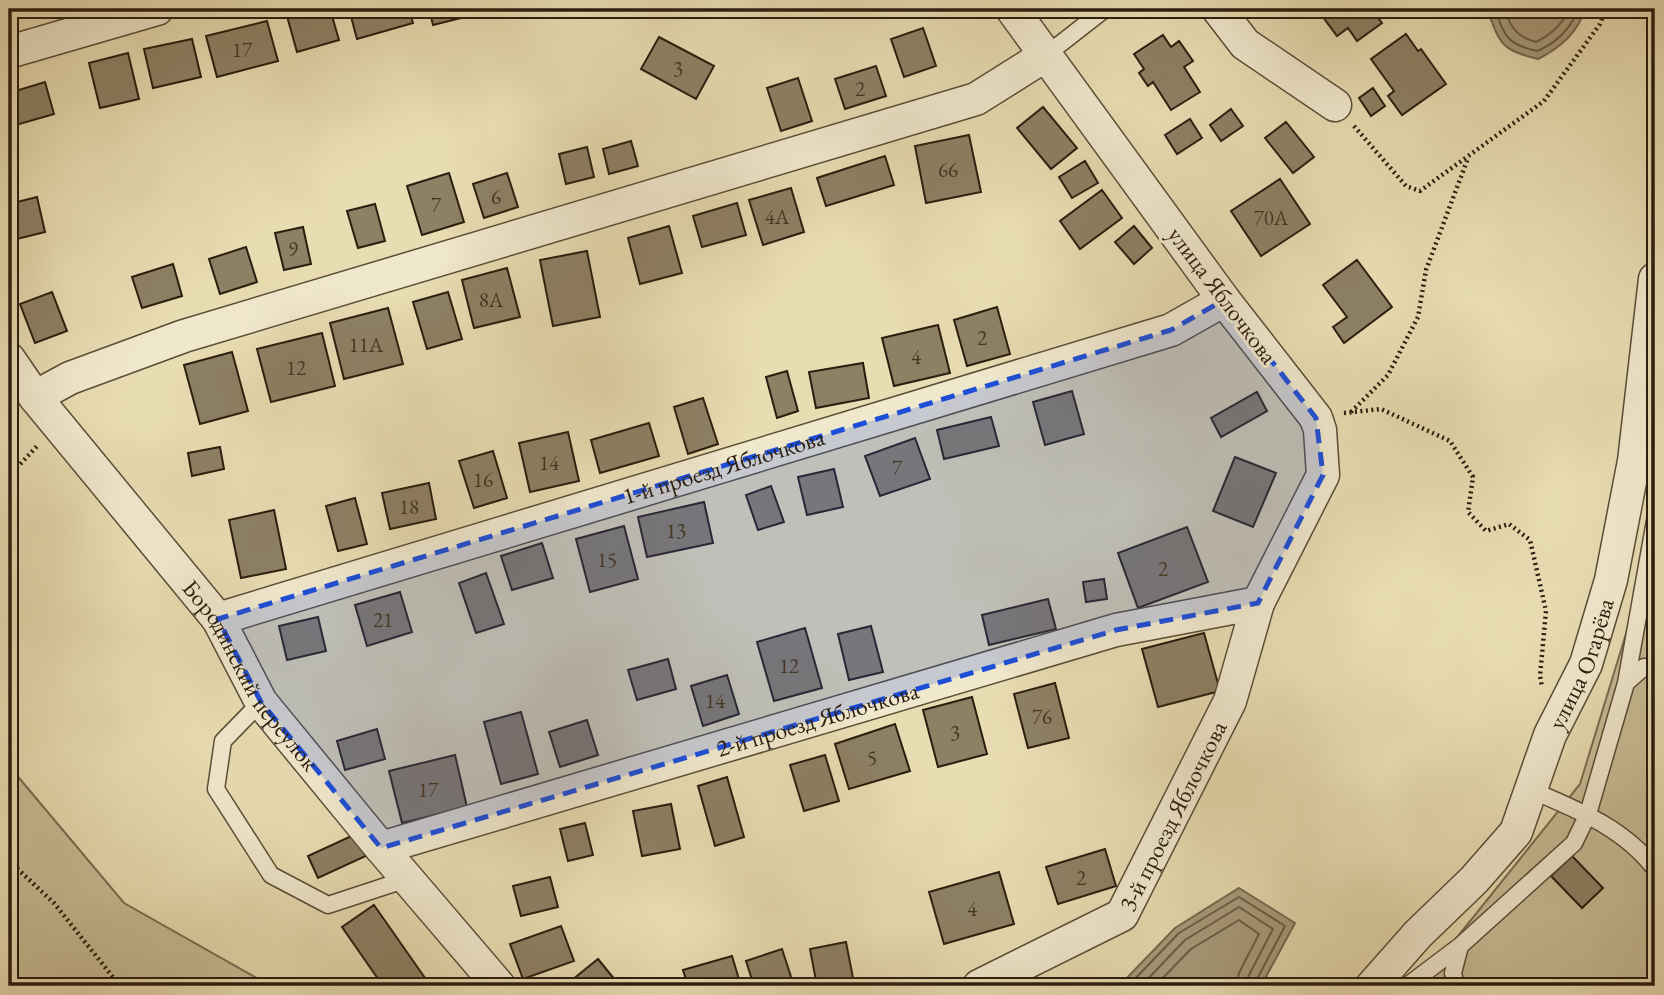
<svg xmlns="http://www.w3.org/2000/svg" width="1664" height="995" font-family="'EB Garamond',serif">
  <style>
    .green { fill: #c8bc96; stroke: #7a6c52; stroke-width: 2 }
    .water { fill: #a89b7b; stroke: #766950; stroke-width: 2 }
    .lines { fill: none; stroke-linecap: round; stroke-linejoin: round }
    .shore { stroke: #6a5c45; stroke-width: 2 }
    .building { fill: #8d8064; stroke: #2b1d0f; stroke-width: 2 }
    .service-casing { stroke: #5a4d38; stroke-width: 19 }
    .minor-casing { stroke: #5a4d38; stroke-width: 35 }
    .path { stroke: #2b1d0f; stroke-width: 4.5; stroke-dasharray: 2 3.5; stroke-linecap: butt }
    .service { stroke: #f0e8cd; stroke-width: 16 }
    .minor { stroke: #f0e8cd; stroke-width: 32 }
    .marked { fill: #1d4ed8; fill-opacity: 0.2; stroke: #1d4ed8; stroke-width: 5; stroke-dasharray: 14 9; stroke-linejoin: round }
    .labels { text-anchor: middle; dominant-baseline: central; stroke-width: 6; stroke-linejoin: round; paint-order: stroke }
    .number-label { font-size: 21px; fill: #443624 }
    .street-label { font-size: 24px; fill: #2b1d0f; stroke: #f0e8cd }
  </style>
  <rect width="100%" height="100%" fill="#e8dcb2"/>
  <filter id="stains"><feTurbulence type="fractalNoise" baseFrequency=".00286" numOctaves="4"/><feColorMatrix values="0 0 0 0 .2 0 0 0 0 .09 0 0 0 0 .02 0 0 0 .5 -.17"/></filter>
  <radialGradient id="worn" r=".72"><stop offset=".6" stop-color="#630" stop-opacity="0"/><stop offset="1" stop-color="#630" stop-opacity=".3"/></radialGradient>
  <path class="green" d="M1655,539V986H1418L1580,784Z
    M9,766L124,903L271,986H9Z"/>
  <path class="water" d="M1487,9H1585C1578,33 1560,48 1538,59C1501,50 1500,44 1487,9Z
    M1239,888L1295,923L1261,986H1119L1175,928Z"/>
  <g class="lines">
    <path class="shore" d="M1495,9C1505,37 1507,44 1537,51C1555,44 1572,28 1578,9
      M1504,9C1511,27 1516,37 1536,42C1549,36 1564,23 1569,9
      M1128,986L1179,933L1239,897L1285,926L1256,981L1255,986
      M1141,986L1185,940L1239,907L1273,929L1248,977L1247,986
      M1155,986L1191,949L1239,920L1259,934L1239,973L1236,986"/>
  </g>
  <path class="building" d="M285,9H330L339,40L297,52Z
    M349,9H409L413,23L357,39Z
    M429,9H468L469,16L433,25Z
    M1317,9H1372L1382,23L1357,41L1348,28L1337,36Z
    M267,21L278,61L217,77L206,36Z
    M923,28L936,66L904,77L891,39Z
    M1406,34L1418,51L1421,49L1446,84L1402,115L1388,96L1394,91L1371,59Z
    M1163,35L1171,47L1179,41L1193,61L1184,67L1200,92L1171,110L1153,82L1148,86L1139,73L1144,69L1134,54Z
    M659,37L714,66L696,99L641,69Z
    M192,39L201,77L153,88L144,49Z
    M128,53L139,99L100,108L89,63Z
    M876,66L886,96L845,109L835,79Z
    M798,78L812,121L781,131L767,88Z
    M45,82L54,114L9,127V93Z
    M1373,88L1385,106L1371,116L1359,98Z
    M1043,107L1077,148L1051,169L1017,128Z
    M1231,109L1243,126L1221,141L1210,125Z
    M1190,119L1202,138L1177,154L1165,135Z
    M1286,122L1314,157L1293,173L1265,138Z
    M969,135L981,192L926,203L915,146Z
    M631,141L638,166L609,174L603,149Z
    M587,147L594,177L566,184L559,154Z
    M885,156L894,185L826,206L817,178Z
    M1085,161L1098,183L1072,198L1059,177Z
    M449,173L464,222L422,235L407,186Z
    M507,173L518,207L484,218L473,184Z
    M1280,179L1310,224L1261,256L1231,211Z
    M791,188L804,232L763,245L749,200Z
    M1102,190L1122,218L1080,249L1060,221Z
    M37,197L45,232L9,241V204Z
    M737,203L746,235L702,247L693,216Z
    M375,204L385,241L358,248L347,211Z
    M669,226L682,273L640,284L628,238Z
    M1134,226L1152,248L1134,264L1115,242Z
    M303,227L311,264L284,270L275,233Z
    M246,247L257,282L220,294L209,259Z
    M587,251L600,317L553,326L540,260Z
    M1357,260L1392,307L1344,343L1333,327L1347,317L1323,285Z
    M173,264L182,296L142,308L132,277Z
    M507,268L520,317L474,328L462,280Z
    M52,292L67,331L35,343L20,304Z
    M448,292L462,339L427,349L413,302Z
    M997,307L1010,354L967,366L954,320Z
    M388,308L403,364L344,379L330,323Z
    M938,325L950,373L894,386L882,338Z
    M322,333L335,386L271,402L257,349Z
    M232,352L248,411L200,424L184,365Z
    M863,363L869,398L816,408L809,372Z
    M787,371L798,411L777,418L766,377Z
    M1072,391L1084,434L1045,445L1033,402Z
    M1257,392L1267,411L1221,437L1211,418Z
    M703,398L718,444L688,454L674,407Z
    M991,417L999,446L944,459L937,430Z
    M649,423L659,456L600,473L591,440Z
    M568,432L579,481L530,492L519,443Z
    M915,438L930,479L880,496L865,456Z
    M220,447L224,469L192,476L188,453Z
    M493,451L507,498L474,508L459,461Z
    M1235,457L1276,473L1253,527L1213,511Z
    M834,469L843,507L807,515L798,477Z
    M429,483L436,519L390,529L382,493Z
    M771,486L784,522L758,530L746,495Z
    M355,498L367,544L338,551L326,506Z
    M704,502L713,543L647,557L638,517Z
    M274,510L286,569L241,578L229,520Z
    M624,526L638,579L590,592L576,539Z
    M1187,527L1208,582L1138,608L1118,553Z
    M542,543L553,578L512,590L501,556Z
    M486,573L504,624L476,633L459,583Z
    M1104,579L1107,599L1086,602L1083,582Z
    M400,592L412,632L367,646L355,605Z
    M1048,599L1056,629L989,645L982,615Z
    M318,617L326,651L287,660L279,626Z
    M871,626L883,672L849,680L838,634Z
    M805,628L822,688L774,701L757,642Z
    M1204,633L1220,691L1158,707L1142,649Z
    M668,659L676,689L637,700L628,670Z
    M727,675L739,714L703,726L691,686Z
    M1055,683L1069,738L1028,748L1014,694Z
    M972,697L987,754L938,767L923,710Z
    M521,712L538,774L501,784L484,722Z
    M587,720L598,755L560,767L549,732Z
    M895,724L910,771L849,789L835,744Z
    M377,729L385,759L345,770L337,741Z
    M455,755L467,807L402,823L389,771Z
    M825,755L839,801L804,811L790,765Z
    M727,777L744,837L715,846L698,786Z
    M671,804L680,849L642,856L633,811Z
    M585,823L593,855L568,861L560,829Z
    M360,832L370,854L318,878L308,856Z
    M1105,849L1116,886L1058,904L1046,867Z
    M1572,856L1603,888L1582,908L1551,876Z
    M999,872L1014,924L944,944L929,892Z
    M550,877L558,907L521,916L513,886Z
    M374,905L425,978L413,986H383L342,927Z
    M561,926L574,961L523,979L510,944Z
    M846,942L853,978L817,986L810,949Z
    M782,949L794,986H754L746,961Z
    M732,956L741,986H688L683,970Z
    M598,959L620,986H568L567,984Z"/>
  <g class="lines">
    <defs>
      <path id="service" d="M1046,55L1105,9
        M1626,683L1644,667L1655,670
        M261,702L223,741L216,789L271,875L328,905L407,879
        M1531,790C1578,810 1624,828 1655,869
        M1407,986L1460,946L1574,843L1588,814L1626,683L1655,521
        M1456,986L1453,973L1460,946"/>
      <g id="minor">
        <path d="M1218,9L1245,44L1335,105"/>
        <path d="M9,52L157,9"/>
        <path id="s1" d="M9,359L35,397L218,619L261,702L381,848L499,986"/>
        <path d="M35,397L70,378L184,336L976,99L1046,55"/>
        <path id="s2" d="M218,619L1171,330L1224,300"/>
        <path id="s3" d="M381,848L1116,630L1258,603"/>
        <path id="s4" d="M979,986L1122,915L1230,701L1258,603L1323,475L1320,430L1316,418L1224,300L1012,9"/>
        <path id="s5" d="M1372,986L1418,934L1474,880L1516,832L1550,735L1586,664L1611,580L1634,461L1655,279"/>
      </g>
    </defs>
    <use href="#service" class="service-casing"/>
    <use href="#minor" class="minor-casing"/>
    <path class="path" d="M1354,126L1406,186L1420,191L1544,101L1600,24L1606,9
      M1351,412L1388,375L1418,317L1426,270L1468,158
      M1344,413L1381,409L1450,441L1473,477L1468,512L1486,531L1509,524L1530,540L1546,611L1540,676L1542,687
      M9,476L39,444
      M9,861L54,903L120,986"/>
    <use href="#service" class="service"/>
    <use href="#minor" class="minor"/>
  </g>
  <path class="marked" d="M1224,300L1316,418L1323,475L1258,603L1116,630L381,848L261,702L218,619L1171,330Z"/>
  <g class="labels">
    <g class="number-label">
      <text x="242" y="49">17</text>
      <text x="678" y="68">3</text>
      <text x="860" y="88">2</text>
      <text x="948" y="169">66</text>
      <text x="496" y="196">6</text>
      <text x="436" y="204">7</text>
      <text x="777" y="216">4А</text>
      <text x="1271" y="217">70А</text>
      <text x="293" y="248">9</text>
      <text x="491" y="299">8А</text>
      <text x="982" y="337">2</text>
      <text x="366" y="344">11А</text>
      <text x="916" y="356">4</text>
      <text x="296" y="367">12</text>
      <text x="549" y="462">14</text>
      <text x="897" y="467">7</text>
      <text x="483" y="479">16</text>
      <text x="409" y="506">18</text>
      <text x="676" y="530">13</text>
      <text x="607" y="559">15</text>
      <text x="1163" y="568">2</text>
      <text x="383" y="619">21</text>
      <text x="789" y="665">12</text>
      <text x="715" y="700">14</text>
      <text x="1042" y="716">76</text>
      <text x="955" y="732">3</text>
      <text x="872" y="757">5</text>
      <text x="428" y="789">17</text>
      <text x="1081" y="877">2</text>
      <text x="972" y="908">4</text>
    </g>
    <g class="street-label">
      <text transform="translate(1223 295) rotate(53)">улица Яблочкова</text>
      <text stroke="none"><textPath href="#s2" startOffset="528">1-й проезд Яблочкова</textPath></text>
      <text stroke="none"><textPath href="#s5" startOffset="392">улица Огарёва</textPath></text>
      <text stroke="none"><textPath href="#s1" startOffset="399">Бородинский переулок</textPath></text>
      <text stroke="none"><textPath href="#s3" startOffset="455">2-й проезд Яблочкова</textPath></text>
      <text stroke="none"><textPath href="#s4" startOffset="271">3-й проезд Яблочкова</textPath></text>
    </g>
  </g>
  <rect width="1664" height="995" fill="none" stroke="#e8dcb2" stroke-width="35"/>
  <rect x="10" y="10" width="1643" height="974" fill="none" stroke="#2b1d0f" stroke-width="3.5"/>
  <rect x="18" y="18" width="1629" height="960" fill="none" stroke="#2b1d0f" stroke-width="2"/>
  <rect width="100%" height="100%" filter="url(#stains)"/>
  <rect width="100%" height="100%" fill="url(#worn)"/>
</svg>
